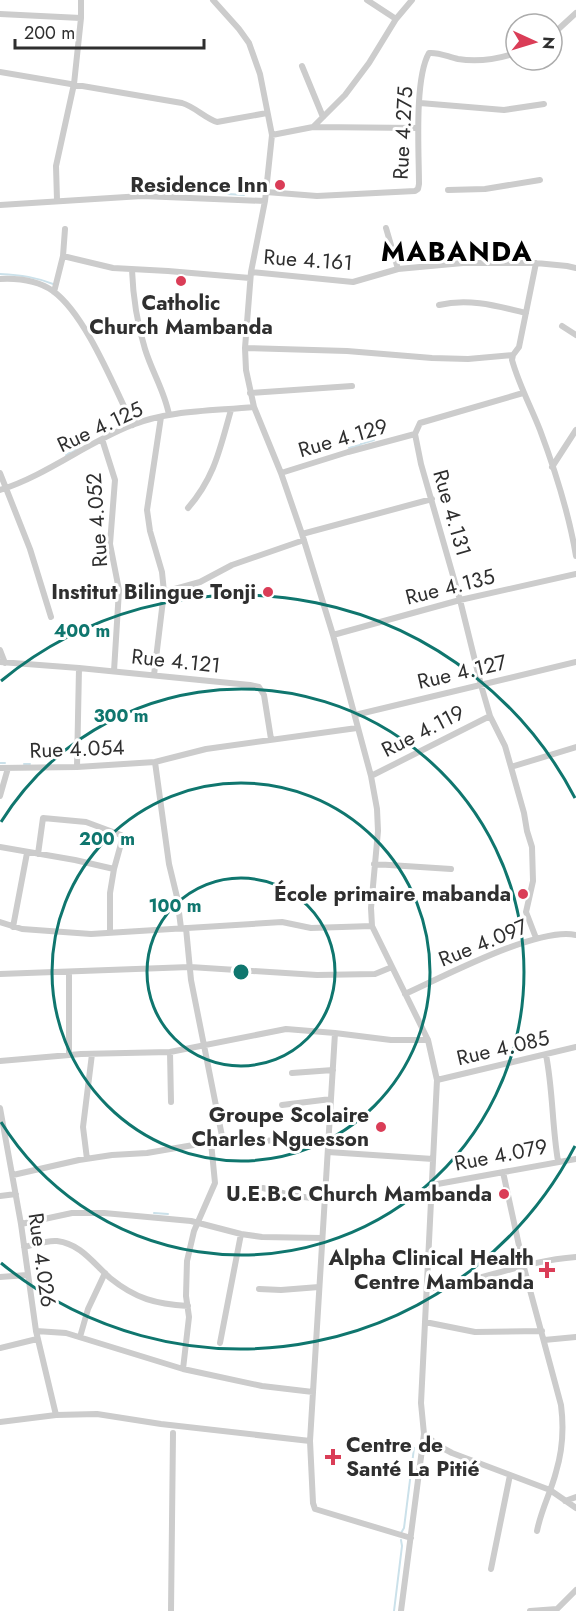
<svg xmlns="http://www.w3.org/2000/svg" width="576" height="1611" font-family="Jost,sans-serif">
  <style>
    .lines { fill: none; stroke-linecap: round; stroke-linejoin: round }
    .stream { stroke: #cbe1ea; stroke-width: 2 }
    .minor { stroke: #ccc; stroke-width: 6 }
    .ring { fill: none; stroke: #0f766e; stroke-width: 3 }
    .poi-dot { fill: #da3d57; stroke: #fff; stroke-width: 2 }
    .labels { text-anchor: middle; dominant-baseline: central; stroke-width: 6; stroke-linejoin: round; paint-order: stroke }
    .street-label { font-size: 21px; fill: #2f2f2f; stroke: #fff }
    .poi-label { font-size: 21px; font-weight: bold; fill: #2f2f2f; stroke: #fff; text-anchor: end }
    .district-label { font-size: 27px; font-weight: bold; letter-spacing: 1.5px; fill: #000; stroke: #fff }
    .centre { fill: #0f766e; stroke: #fff; stroke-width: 3 }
    .ring-label { font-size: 18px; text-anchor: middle; font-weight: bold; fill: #0f766e; stroke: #fff; stroke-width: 6; stroke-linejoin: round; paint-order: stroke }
  </style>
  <rect width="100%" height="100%" fill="#fff"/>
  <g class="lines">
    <path class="stream" d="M184,192H200
      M212,193H224
      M228,194L244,195
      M0,274C21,275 36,277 56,285
      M361,444L374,440
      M349,448L360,445
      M66,455L79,447
      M0,763H5
      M24,764H30
      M154,1213L168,1214
      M401,1533L404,1528L414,1448
      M394,1611L402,1546L401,1540"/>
    <path class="minor" d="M213,0L239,29L249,43L260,74L272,135L265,201L251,272L245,348L246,370L254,407L281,473L302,534L333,635L371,776L377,809L378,831L371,908L372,926L428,1040L437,1080L421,1403L424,1434L401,1611
      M367,0L396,19
      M0,14L81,18
      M552,35L576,13
      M302,66L323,117
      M0,72L182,103C195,107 205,118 217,122L267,113
      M420,103L504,110L544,104
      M313,127L418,128
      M272,135L313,127L345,95L369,63L396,19L412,0
      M448,190L485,189L540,180
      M266,192L317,196L415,191L418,189L419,184C419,153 414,79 429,53C439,52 448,57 458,59C476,62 498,59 516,53
      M57,200L56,166L74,84L81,18V0
      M0,205L142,196L265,201
      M386,228L398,269
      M63,256L113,268L168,271L250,278
      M536,263L519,347L513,355L512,360C519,385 531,407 540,430C555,470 569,514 576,556
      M132,270C133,297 137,323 145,349C152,372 165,392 169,415
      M251,272L353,282L398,269L463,263H536L567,266L576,268
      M0,279C19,278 37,280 53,291C86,315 114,387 133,425
      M54,292L63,256L65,229
      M439,305C469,298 497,306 526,313
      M562,326L576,335
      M245,348L347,351L432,358L468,359L513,355
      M250,393L352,386
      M523,393L420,423L415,434L421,464L460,600L481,685L490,716L505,746L511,767L576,747
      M102,439L115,480L110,544L119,590L114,671
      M552,467L576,430
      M0,473L30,549L51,617
      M281,473L348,452L415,434
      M0,490C47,475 86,443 132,425C169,410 214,411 254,407
      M188,508C215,477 220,448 231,410
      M302,534L432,499
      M164,592L200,582L232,565L304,540
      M333,635L460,600L576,574
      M0,650L5,663
      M0,662L79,668L250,685L259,687L264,695L271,739
      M154,675L164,592L162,572L150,531L147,510L161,417
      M355,715L576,662
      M155,762L169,864L177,897L181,928
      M77,767L79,668
      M511,767L524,813L527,831L532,847L533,881L526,912L536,938
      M0,768L77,767L155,762L206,749L357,728
      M371,776L490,716
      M0,796L8,768
      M0,847L75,860L114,869L110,893V932
      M38,854L43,818L86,822L121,835L122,840L114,869
      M374,864L451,869
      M0,922L22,929L91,934L282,922L311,928L372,926
      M13,927L27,853
      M186,928L191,980L223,1141
      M69,972V1055
      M0,974L190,967L317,975L375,974L392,967
      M405,994C443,977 539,926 576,935
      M335,1033L310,1441L313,1503L315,1509L411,1538
      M170,1052L171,1102
      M546,1055C553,1090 552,1126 558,1161
      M0,1061L81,1054L170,1052L286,1029L335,1033L391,1040H428
      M292,1073L333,1070
      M437,1080L576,1047
      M282,1105L331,1099
      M0,1108L21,1224L36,1331L56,1415
      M328,1152L433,1159
      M87,1159L83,1127L92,1054
      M503,1172L523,1264L561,1405C564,1428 563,1449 556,1472C551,1492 541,1510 537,1531
      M13,1175L79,1160L112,1155L147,1153L211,1142L328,1139
      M432,1185L576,1159
      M263,1188L290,1195L325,1200
      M0,1196L16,1194
      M21,1224L72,1213H104L191,1221L241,1234L262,1237L322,1238
      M24,1247C34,1245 46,1240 57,1241C81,1244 93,1263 110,1278C136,1299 156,1304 188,1306
      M0,1277L27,1275
      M259,1289L281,1290L319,1287
      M427,1289C479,1282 523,1261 576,1257
      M425,1322L475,1332L542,1331
      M36,1331L66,1333L183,1369L262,1386L313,1392
      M80,1337L88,1309L105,1273
      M544,1340L576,1337
      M220,1343L241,1234
      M0,1348L37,1339
      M183,1369L189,1317L186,1296L187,1261L194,1231L215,1183L211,1142
      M0,1422L56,1415L97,1414L161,1424L310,1441
      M424,1434L439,1446L452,1453L550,1490L576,1508
      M565,1501L576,1497
      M491,1569L510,1475
      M171,1611L173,1433
      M530,1611L557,1609L576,1590"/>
  </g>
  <g class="ring">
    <circle cx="241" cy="972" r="94"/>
    <circle cx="241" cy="972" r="189"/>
    <path d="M1 822A283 283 0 1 1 1 1122"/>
    <path d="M575 1146A377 377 0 0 1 1 1263M1 681A377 377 0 0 1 575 798"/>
  </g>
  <g class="poi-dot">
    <circle cx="280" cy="185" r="6"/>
    <circle cx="181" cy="281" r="6"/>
    <circle cx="268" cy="592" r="6"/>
    <circle cx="523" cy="894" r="6"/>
    <circle cx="381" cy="1127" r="6"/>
    <circle cx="504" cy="1194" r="6"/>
    <path d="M544 1261h6v6h6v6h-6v6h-6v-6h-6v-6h6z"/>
    <path d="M330 1448h6v6h6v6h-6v6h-6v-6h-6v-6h6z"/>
  </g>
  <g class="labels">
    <g class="street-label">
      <text transform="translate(403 133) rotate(-87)">Rue 4.275</text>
      <text transform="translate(308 260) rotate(4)">Rue 4.161</text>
      <text transform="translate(100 427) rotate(-25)">Rue 4.125</text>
      <text transform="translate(343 438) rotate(-16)">Rue 4.129</text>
      <text transform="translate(452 513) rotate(74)">Rue 4.131</text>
      <text transform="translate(97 520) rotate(-94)">Rue 4.052</text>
      <text transform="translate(450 587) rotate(-14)">Rue 4.135</text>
      <text transform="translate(176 661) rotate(6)">Rue 4.121</text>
      <text transform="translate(462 672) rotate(-13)">Rue 4.127</text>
      <text transform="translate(423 731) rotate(-27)">Rue 4.119</text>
      <text transform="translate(77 749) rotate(-2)">Rue 4.054</text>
      <text transform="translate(483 943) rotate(-22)">Rue 4.097</text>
      <text transform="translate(503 1048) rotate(-13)">Rue 4.085</text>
      <text transform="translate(501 1155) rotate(-11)">Rue 4.079</text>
      <text transform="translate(42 1260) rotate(82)">Rue 4.026</text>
    </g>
    <g class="poi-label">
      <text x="268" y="185">Residence Inn</text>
      <text x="181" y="303" text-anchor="middle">Catholic<tspan x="181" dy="24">Church Mambanda</tspan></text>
      <text x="256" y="592">Institut Bilingue Tonji</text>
      <text x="511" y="894">École primaire mabanda</text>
      <text x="369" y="1115">Groupe Scolaire<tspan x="369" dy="24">Charles Nguesson</tspan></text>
      <text x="492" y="1194">U.E.B.C Church Mambanda</text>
      <text x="534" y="1258">Alpha Clinical Health<tspan x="534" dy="24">Centre Mambanda</tspan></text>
      <text x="346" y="1445" text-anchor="start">Centre de<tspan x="346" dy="24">Santé La Pitié</tspan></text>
    </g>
    <g class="district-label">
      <text x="457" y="251">MABANDA</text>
    </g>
  </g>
  <circle cx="241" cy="972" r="9" class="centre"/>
  <g class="ring-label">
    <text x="82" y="637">400 m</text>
    <text x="121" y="722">300 m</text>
    <text x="107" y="845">200 m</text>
    <text x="175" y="912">100 m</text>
  </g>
  <g transform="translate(534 42) rotate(94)"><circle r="28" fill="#ffffff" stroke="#acacac" stroke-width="1.5"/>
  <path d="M0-4.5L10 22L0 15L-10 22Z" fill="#da3d57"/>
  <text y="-9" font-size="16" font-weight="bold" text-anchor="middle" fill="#2f2f2f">N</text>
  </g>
  <path d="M15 39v9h189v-9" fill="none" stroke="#2f2f2f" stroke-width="3"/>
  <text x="24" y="39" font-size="18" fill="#2f2f2f" stroke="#ffffff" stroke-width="4.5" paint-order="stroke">200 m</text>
</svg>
